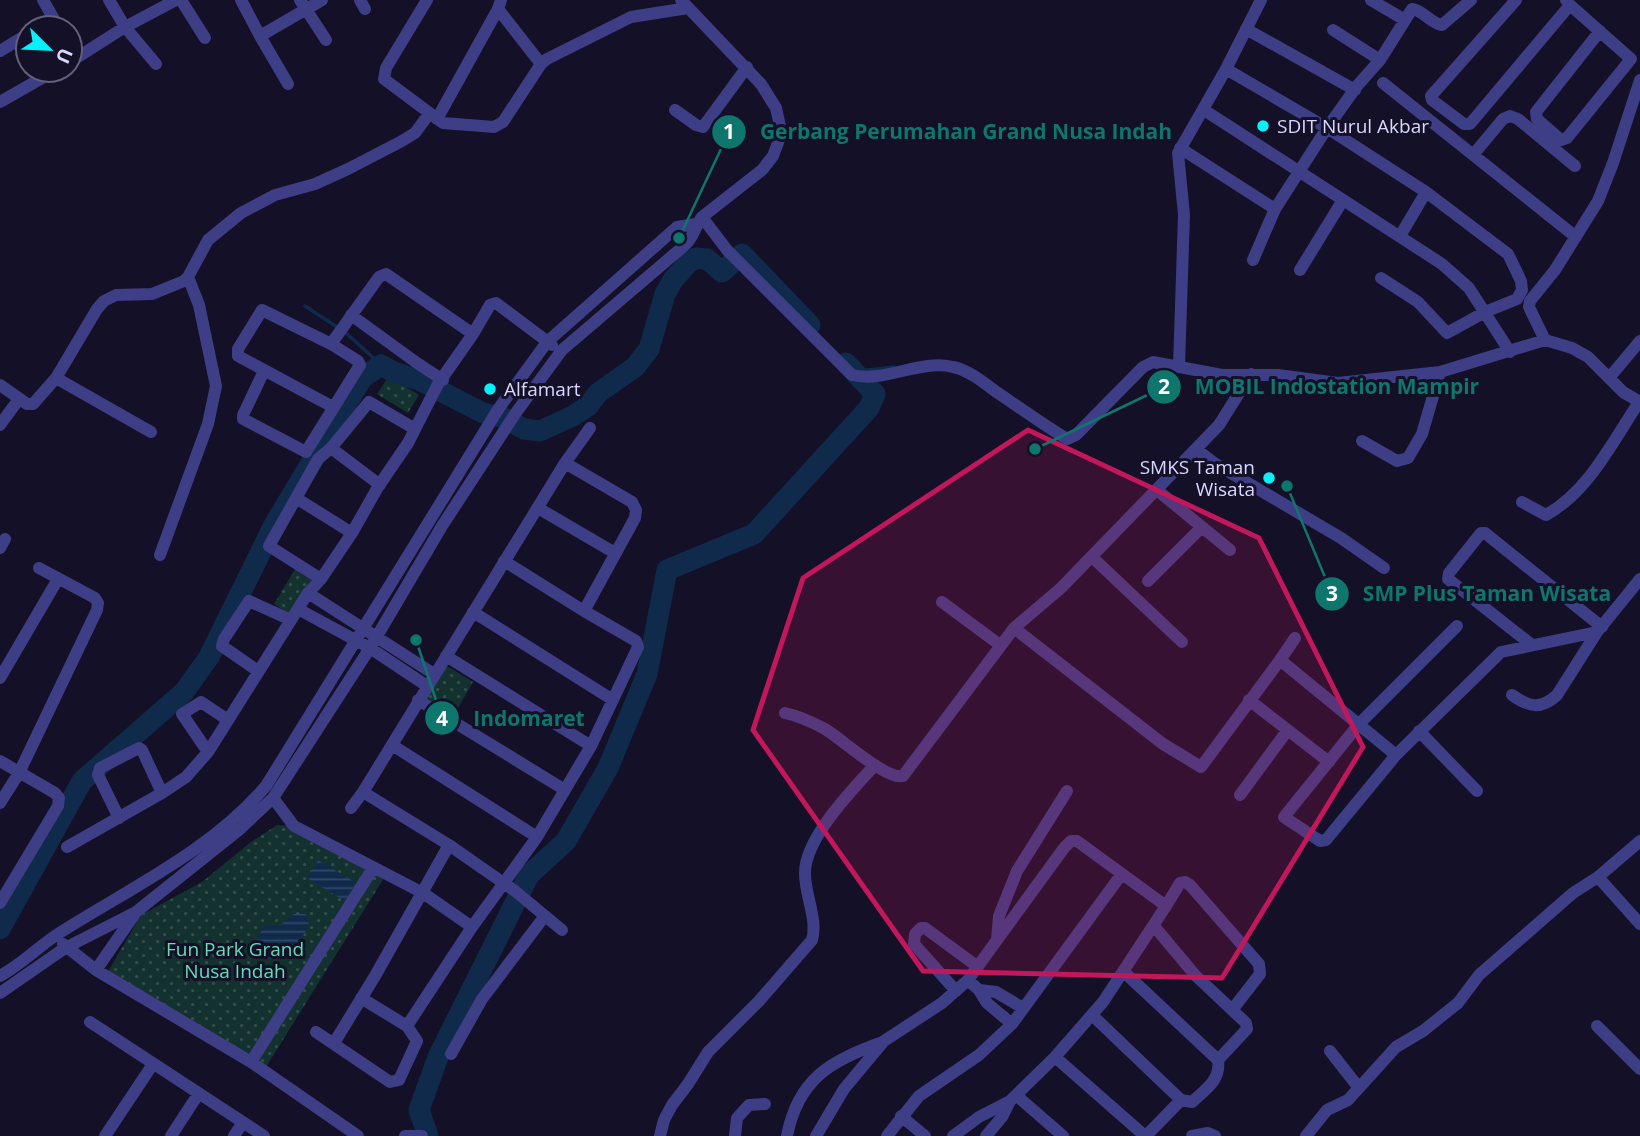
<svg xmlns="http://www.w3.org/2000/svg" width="1640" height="1136" font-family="'Open Sans',sans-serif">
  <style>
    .park { fill: url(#park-dots) }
    .water { fill: url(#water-rules) }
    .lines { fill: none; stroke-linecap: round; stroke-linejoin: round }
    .stream { stroke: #102a4c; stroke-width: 3.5 }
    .river { stroke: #102a4c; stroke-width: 21 }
    .minor { stroke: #3d3e85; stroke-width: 12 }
    .marked { fill: #c2185b; fill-opacity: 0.2; stroke: #c2185b; stroke-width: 5; stroke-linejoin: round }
    .poi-dot { fill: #08f0f9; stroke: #131027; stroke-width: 2.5 }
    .labels { text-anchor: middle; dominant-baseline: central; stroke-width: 6; stroke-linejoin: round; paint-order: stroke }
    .poi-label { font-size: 19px; fill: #d9d7fe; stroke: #131027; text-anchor: start }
    .park-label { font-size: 19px; fill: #64ddb7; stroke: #131027 }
    .leader { fill: none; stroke: #0f766e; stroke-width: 2.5 }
    .callout-dot { fill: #0f766e; stroke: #131027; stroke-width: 2.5 }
    .mark-label { font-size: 21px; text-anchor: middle; font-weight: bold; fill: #fff }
    .callout-label { font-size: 21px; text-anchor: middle; font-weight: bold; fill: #0f766e; stroke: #131027; stroke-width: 6; stroke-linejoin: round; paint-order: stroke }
  </style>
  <defs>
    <pattern id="park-dots" width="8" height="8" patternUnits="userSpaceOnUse" patternTransform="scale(1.75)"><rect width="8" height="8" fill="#13312e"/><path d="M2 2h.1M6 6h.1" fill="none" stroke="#354e4d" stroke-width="1.8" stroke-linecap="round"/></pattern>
    <pattern id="water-rules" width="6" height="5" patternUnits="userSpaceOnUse" patternTransform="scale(1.75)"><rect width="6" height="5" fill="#102a4c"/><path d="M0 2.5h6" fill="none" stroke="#324867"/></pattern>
  </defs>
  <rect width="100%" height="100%" fill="#131027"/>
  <path class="park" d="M389,376L419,395L408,413L377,394Z
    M295,569L313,581L291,615L274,604Z
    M447,666L473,682L454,715L425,697Z
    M277,825L294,826L384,878L261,1075L106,975L141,915L202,882L251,842Z"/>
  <path class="water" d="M318,860L356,883L345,901L307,878Z
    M294,914H306L309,925L303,936L286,957L270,959L257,956L255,940L265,926L280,925Z"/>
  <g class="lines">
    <path class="stream" d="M305,306L337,327
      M345,332L381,365
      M860,371L894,367"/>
    <path class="river" d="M0,929L82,781L184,692L209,657L274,525L362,378L381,365L394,372L419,380L483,413L502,417L524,429L540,431L573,416L588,406L598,393L635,367L649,349L665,294L673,280L688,263L696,258L707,259L722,272L742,254L810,325
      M428,1136L419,1110L438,1057L529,875L566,841L608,768L647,674L667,570L754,534L869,408L875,394L846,363"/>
    <path class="minor" d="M43,0L59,28
      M109,0L125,27L156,64
      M181,0L205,38
      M241,0L260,36L322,0
      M300,0L326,40
      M360,0L365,9
      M427,0L386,68L384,79L443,123L494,127L503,122L541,64L547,59L631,17L688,8
      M501,0L498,9L541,64
      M681,0L761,84L776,108L780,126L779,140L773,156L762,170L702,217L727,250L852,375C885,383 920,359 953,367C968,370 983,382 995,391C1019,407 1042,424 1067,439L1076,435L1143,367L1153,362L1222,375H1278L1338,383L1440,372L1545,340L1572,348L1588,357L1623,392L1640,402
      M1371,0L1405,20
      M1516,0L1431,96L1432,100L1464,124H1470L1570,5
      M1566,0L1570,5L1631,59L1567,138L1561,140L1537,119L1536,112L1600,31
      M37,28L53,18
      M1246,29L1355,90
      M1333,30L1380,60
      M260,36L288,84
      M0,51L28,34
      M70,62L125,27L176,0
      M1226,69L1327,128L1426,192L1508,254L1521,281L1522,290L1517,299L1485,312L1447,333L1418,302L1381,278
      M1383,83L1576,237
      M0,102L56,70
      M675,110L696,125L703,127L747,67
      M1204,110L1442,264L1469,288L1510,352
      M437,119L498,9
      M1180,148L1275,209
      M1473,155L1503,119L1510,116L1518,119L1575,166
      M1400,236L1426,192
      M1253,260L1275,209L1327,128L1357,86L1380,60L1412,9C1423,10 1430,23 1442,25L1471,0
      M1300,270L1343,200
      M351,315L417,363L443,380
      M1545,340L1529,307L1530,301L1555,270L1598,201L1613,163L1640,80
      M1179,366L1184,215L1178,153L1226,69L1261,0
      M264,371L243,415V419L306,452L360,365L358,361L331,344
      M56,378L151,432
      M1609,378L1640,341
      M0,385L27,404H33L56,378L97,309L104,301L116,295L152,294L184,281L188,277
      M333,407L238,356V349L262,310L331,344L379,277L386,274L473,334
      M0,425L19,399
      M1362,441L1397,461L1408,458L1422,434L1440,372
      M331,448L380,485
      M1196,449L1214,463L1341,538L1384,568
      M1157,490L1230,550
      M296,498L352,533
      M1522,502L1546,515C1589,491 1613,441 1639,402
      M538,508L615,553
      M0,548L5,539
      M160,555L208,424L216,386L199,305L188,277L208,240L241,213L275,195L315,184L348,169L402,141L415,133L429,114
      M1092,557L1182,642
      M504,561L584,611
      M321,579L269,546L318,459L331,448L369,402L415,429
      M1148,581L1202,527
      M308,593L434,674
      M942,602L1000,645
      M298,609L370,648L427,686
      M473,612L613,700
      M1457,626L1359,724L1284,817L1320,841L1326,840L1396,755L1501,652L1597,632
      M1014,628L1163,744L1201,767L1280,660L1396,755
      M1532,645L1448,579L1449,573L1481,533H1485L1602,627
      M446,656L591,746
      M1280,660L1295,638
      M258,671L222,646L224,639L249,601L291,620
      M0,678L58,579
      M1512,695C1529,707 1541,710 1557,695L1597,632L1640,579
      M418,700L565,790
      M1249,700L1329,762
      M785,713C799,716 812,722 825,729C842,739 886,780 903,776L1014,628L1061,588L1219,425L1251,374
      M1419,731L1477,791
      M392,745L537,837
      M208,752L182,714L201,702L228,720
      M0,761L55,793L59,798L58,806L0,903
      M363,792L449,845L515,891L562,930
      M1240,795L1287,731
      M273,798L294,826L423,893L472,927
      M0,803L19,773L97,610L98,603L95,598L39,568
      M351,808L363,792L565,463L590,428
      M119,818L98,775L100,768L139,748L142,750L162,793
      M67,847L162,793L186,777L208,752L308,593L321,579L352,533L378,487L408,443L438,384L473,334L490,305L496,303L552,345
      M1598,877L1640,924
      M1154,926L1195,975L1246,1023L1247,1029L1218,1060
      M997,940L1064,848L1071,841H1077L1166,906L1180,883L1185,882L1190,885L1259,964L1260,974L1232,1010
      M63,944L96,970L251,1062L358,1136
      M96,970L134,915
      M1124,972L1218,1060C1221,1080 1206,1089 1192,1102L1181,1100
      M0,976C22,964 40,945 61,932C132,887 210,851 266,786L499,408L547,342L677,227L696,224
      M968,980L997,940L999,916L1017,871L1067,791
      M979,990L996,992L1023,1008
      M956,991L914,944L915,934L921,928H925L978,967
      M0,993L65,948L136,912L240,829L273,798L370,648L442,526L515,414L562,350L685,245C694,237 695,226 702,217
      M361,998L407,1026
      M1093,1016L1181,1100L1146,1136
      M90,1022L264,1136
      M1597,1026L1640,1069
      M316,1032L390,1082L399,1080L417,1041L407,1026L472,927L537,837L591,746L638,647L636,641L584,611L635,518L636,510L632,502L565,463
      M334,1043L375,976L449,845
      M1330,1051L1359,1088
      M451,1054L482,999L544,917
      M1055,1057L1145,1136
      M251,1062L373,868
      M1017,1096L1063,1136
      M901,1116L925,1136
      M105,1136L153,1064
      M171,1136L199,1093
      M234,1136L243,1122
      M405,1136H422
      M660,1136L664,1120L672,1105L688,1084L708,1052L759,1001L812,940C818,920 805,895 805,874C804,839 852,790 875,765
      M735,1136L737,1118L749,1105L765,1104
      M787,1136C798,1079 831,1060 883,1042
      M816,1136L844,1089L884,1041L942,1003L968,980L979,990L987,1003L1012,1024
      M887,1136L919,1096L979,1055L1012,1024L1121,875
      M953,1136L979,1117L1010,1101L1055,1057L1103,1002L1166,906
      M986,1136L1002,1117L1010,1101
      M1192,1136L1208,1133L1215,1136
      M1306,1136L1327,1110L1348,1100L1396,1047L1423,1031L1458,1003L1479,975L1573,893L1598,877L1640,841"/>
  </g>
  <path class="marked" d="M1028,430L1259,538L1363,747L1222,978L923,971L753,730L803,578Z"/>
  <g class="poi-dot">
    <circle cx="1263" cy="126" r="7"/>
    <circle cx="490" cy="389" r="7"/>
    <circle cx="1269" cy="478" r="7"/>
  </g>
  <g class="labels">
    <g class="poi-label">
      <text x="1277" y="126">SDIT Nurul Akbar</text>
      <text x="504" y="389">Alfamart</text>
      <text x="1255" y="467" text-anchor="end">SMKS Taman<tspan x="1255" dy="22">Wisata</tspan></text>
    </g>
    <g class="park-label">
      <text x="235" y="949">Fun Park Grand<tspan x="235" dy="22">Nusa Indah</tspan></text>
    </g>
  </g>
  <path class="leader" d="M679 238L729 132M1035 449L1164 387M1287 486L1332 594M416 640L442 718"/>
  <g class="callout-dot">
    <circle cx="679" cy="238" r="7"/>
    <circle cx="1035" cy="449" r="7"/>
    <circle cx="1287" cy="486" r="7"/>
    <circle cx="416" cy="640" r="7"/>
    <circle cx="729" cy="132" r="18"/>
    <circle cx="1164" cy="387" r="18"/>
    <circle cx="1332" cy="594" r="18"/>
    <circle cx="442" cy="718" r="18"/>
  </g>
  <g class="mark-label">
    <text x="729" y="139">1</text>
    <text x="1164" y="394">2</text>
    <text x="1332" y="601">3</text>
    <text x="442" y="726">4</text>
  </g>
  <g class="callout-label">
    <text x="966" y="139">Gerbang Perumahan Grand Nusa Indah</text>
    <text x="1337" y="394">MOBIL Indostation Mampir</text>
    <text x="1487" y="601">SMP Plus Taman Wisata</text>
    <text x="529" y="726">Indomaret</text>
  </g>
  <g transform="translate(49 49) rotate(114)"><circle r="33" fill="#131027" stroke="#62607d" stroke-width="2"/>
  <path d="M0-5L12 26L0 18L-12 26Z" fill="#08f0f9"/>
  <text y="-10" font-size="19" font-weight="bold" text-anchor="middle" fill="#d9d7fe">U</text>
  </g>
</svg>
